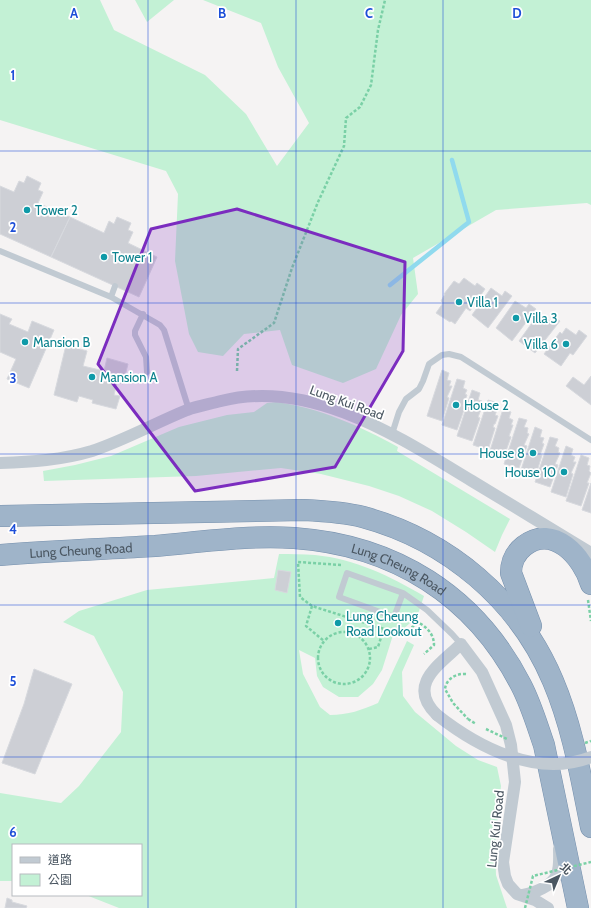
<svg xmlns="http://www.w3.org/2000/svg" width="591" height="908" font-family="Cabin,'Noto Sans TC',sans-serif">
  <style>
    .green { fill: #c3f1d5 }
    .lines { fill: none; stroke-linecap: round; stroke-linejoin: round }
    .stream { stroke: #90daee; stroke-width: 4.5 }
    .building { fill: #cdcfd5; stroke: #d7d9de }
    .trunk-casing { stroke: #7690ad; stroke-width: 22 }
    .path { stroke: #7ad0a6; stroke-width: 2.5; stroke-dasharray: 3 2; stroke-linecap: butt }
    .service { stroke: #c1cad2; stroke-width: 6 }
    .minor { stroke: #c1cad2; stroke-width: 12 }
    .trunk { stroke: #9fb4c9; stroke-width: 21 }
    .path-bridge { stroke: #7ad0a6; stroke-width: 2.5; stroke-dasharray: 3 2; stroke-linecap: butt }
    .minor-bridge { stroke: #c1cad2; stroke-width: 12 }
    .marked { fill: #7b2cbf; fill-opacity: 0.2; stroke: #7b2cbf; stroke-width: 3; stroke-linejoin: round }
    .grid { fill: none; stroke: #1d4ed8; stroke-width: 1; stroke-opacity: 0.55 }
    .culture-dot { fill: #0f9aa8; stroke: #fff; stroke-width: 1.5 }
    .labels { text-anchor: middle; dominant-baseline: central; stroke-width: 3.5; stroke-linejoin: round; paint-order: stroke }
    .culture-label { font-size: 13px; fill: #0d838f; stroke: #fff; text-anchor: start }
    .street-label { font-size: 13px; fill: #4a5661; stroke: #fff }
    .grid-label { font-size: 13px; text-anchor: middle; font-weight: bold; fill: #1d4ed8; stroke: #fff; stroke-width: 3.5; stroke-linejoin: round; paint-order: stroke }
  </style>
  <rect width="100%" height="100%" fill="#f5f3f3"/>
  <path class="green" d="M0,0H100L114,30L205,75L246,114L277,166L309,123L278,67L261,23L203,0H591V205L587,203L496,210L413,258L418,294L401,315L376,369L343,383L292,365L280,330L244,334L223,356L198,352L189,334L175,261L178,194L166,171L0,120Z
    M135,0H174L147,22Z
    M276,402C320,408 360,426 398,447L397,451L510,519L502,535L495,552L466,532L432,511L399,496L369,486L321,474L281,468L196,476L44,481L43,471L75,465L111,456L179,427L227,415L254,412L267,403Z
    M279,554C291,554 303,554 315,555C355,559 390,576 424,596L417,617L402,630L393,635L382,670L373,684L358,697H339L323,687L317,676L315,658L299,650L303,674L320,707L330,715C348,715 362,710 378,703L407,641L414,645L402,672L403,696L415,712L456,746L478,760L497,767L501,786L495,846L496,875L507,908H119L86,895H141V845H13V881H0V793L61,803L79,786L121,732L123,692L94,636L63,622L79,611L147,590L274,578Z"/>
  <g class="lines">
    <path class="stream" d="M390,285L469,222L452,160"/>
  </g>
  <path class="building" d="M27,176L41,183L38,190L43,192L38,203L70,217L51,257L0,234V186L14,192L19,181L24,183Z
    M70,217L104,233L109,221L114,224L117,217L131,223L128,230L133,232L128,243L157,257L139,297L51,257Z
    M464,278L475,286L477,283L485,289L470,311L466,308L455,324L451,321L450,322L436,313L443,303L441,301L445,294H444L454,281L459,284Z
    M491,288L502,296L505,291L512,296L488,328L472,315Z
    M515,301L526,308L529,304L536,309L512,341L496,328Z
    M539,313L550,321L553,316L560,321L535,353L519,341Z
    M0,314L12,319L9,324L28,332L32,321L54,330L29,388L7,379L16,359L0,352Z
    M566,328L576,335L579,330L587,336L573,355L570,353L561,366L544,354L560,332L562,334Z
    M66,345L87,351L83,366L104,371L107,358L128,364L123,384L117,382L114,395L120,396L116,409L92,403L93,400L79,396L77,402L54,395Z
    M442,370L449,373L447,380L451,381L449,386H452L447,397L449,398L442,421L427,416Z
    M591,376V405L566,386L573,377L584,385Z
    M457,379L465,381L463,388L467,390L465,394L467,395L463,406L465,407L457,430L442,425Z
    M472,390L480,393L478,400L482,401L480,406L482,407L478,417L480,418L472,441L457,436Z
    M488,400L495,402L493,409L497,410L495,415L498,416L495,424H494L493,427L495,428L488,450L473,445Z
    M503,409L511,412L509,418L513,420L511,425H513L509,436L511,437L503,459L489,454Z
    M519,418L527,420L524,427L528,428L527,433L529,434L524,445L527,446L519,468L504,464Z
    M535,427L542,430L540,437L544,438L542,443L544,444L540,455H542L535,478L520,473Z
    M550,437L558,439L555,446L559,448L558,452L560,453L555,464L558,465L550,487L535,482Z
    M566,446L573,449L571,455L575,457L573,462H576L571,473L573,474L566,497L551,492Z
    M581,455L589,458L587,465L590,466L589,471L591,473L587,483H589L581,506L566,501Z
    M591,483V513L582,510Z
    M278,570L291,572L287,593L275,590Z
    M34,669L72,684L35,774L2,763L24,704Z
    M7,898L12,900V902L27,906L26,908H5Z"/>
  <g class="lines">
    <defs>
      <g id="trunk">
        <path d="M0,516L303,510C323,511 344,512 363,517C448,540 519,600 553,681C573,728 581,778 591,827"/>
        <path id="s1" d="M0,555C52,551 103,549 155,546C201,542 247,535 294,538C394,545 475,595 521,685C531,704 537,725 544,745L578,908"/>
        <path d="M531,626L511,573C511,562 515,553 524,546C553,523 583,557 591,584"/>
      </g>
    </defs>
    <use href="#trunk" class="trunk-casing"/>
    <path class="path" d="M237,371L238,349L274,323L292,268L318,202L344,146L346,118L360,107L371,85L378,30L385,0
      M341,565L298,562L300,597L312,606L403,635L417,623L421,624C429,629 434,636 434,645L424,654
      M588,600L591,621
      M312,606L306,626L324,641
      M318 658a26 26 0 1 1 52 0a26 26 0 1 1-52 0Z
      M369,649L378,647L384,628
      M466,674C456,673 446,679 445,689L453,703L468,719"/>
    <path class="service" d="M0,251L111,297L160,325L164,330L189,410
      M111,297L115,286
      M143,314L135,331V335L146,357L147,372
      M392,434L399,412L406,399L419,389L423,381L429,364L442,355L449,354L461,357L591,440
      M403,593L394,617L339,597L347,573L403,593L427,610L452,634L461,644"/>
    <path class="minor" d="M0,463C31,462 62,460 92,451C125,440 155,423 187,410C198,406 210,404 221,401C311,378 399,437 472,481C512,505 551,529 591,553
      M437,715C406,685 439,665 461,644L482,672L506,725L511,745L515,782L503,862L505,876L508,884L517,894L535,900L548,908
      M523,895C534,893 553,886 557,874C560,866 559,857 559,849"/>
    <use href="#trunk" class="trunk"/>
    <path class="path-bridge" d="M468,719L476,724
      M486,729L507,739
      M585,743L591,741
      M525,908L533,876L591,862"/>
    <path class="minor-bridge" d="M437,715C479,748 537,778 591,757"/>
  </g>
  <path class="marked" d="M237,209L405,262L403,351L335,467L195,491L98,364L151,229Z"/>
  <path class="grid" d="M148,0V908M296,0V908M443,0V908M0,151H591M0,303H591M0,454H591M0,605H591M0,757H591"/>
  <g class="culture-dot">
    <circle cx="27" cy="210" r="4"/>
    <circle cx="104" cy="257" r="4"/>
    <circle cx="459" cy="302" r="4"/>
    <circle cx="516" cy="318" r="4"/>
    <circle cx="25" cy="342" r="4"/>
    <circle cx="566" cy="344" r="4"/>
    <circle cx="92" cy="377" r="4"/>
    <circle cx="456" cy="405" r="4"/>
    <circle cx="533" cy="453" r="4"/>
    <circle cx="564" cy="472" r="4"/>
    <circle cx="338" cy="623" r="4"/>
  </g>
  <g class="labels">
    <g class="culture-label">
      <text x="35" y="210">Tower 2</text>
      <text x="112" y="257">Tower 1</text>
      <text x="467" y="302">Villa 1</text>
      <text x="524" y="318">Villa 3</text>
      <text x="33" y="342">Mansion B</text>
      <text x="558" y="344" text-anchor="end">Villa 6</text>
      <text x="100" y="377">Mansion A</text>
      <text x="464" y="405">House 2</text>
      <text x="525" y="453" text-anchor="end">House 8</text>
      <text x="556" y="472" text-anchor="end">House 10</text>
      <text x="346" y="616">Lung Cheung<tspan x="346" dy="15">Road Lookout</tspan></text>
    </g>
    <g class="street-label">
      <text transform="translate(347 402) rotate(20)">Lung Kui Road</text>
      <text stroke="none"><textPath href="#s1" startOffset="81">Lung Cheung Road</textPath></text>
      <text stroke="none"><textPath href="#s1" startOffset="405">Lung Cheung Road</textPath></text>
      <text transform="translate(495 829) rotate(-84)">Lung Kui Road</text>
    </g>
  </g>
  <g class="grid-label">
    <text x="74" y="18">A</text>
    <text x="222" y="18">B</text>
    <text x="369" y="18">C</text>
    <text x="517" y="18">D</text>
    <text x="13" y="80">1</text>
    <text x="13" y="232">2</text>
    <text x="13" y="383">3</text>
    <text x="13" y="534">4</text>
    <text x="13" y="686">5</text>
    <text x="13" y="837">6</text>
  </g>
  <rect x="12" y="844" width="130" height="52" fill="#ffffff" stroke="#b7bbc0"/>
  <rect x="20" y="857" width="20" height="6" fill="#c1cad2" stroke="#b7bbc0"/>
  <text x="48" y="864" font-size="12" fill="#4a5661">道路</text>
  <rect x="20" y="874" width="20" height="12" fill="#c3f1d5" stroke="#b7bbc0"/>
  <text x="48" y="884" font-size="12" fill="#4a5661">公園</text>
  <g transform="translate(559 876) rotate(44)" stroke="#ffffff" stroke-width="3" paint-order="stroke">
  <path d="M0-3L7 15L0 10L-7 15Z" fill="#4a5661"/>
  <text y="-6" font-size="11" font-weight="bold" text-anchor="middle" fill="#4a5661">北</text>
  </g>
</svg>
